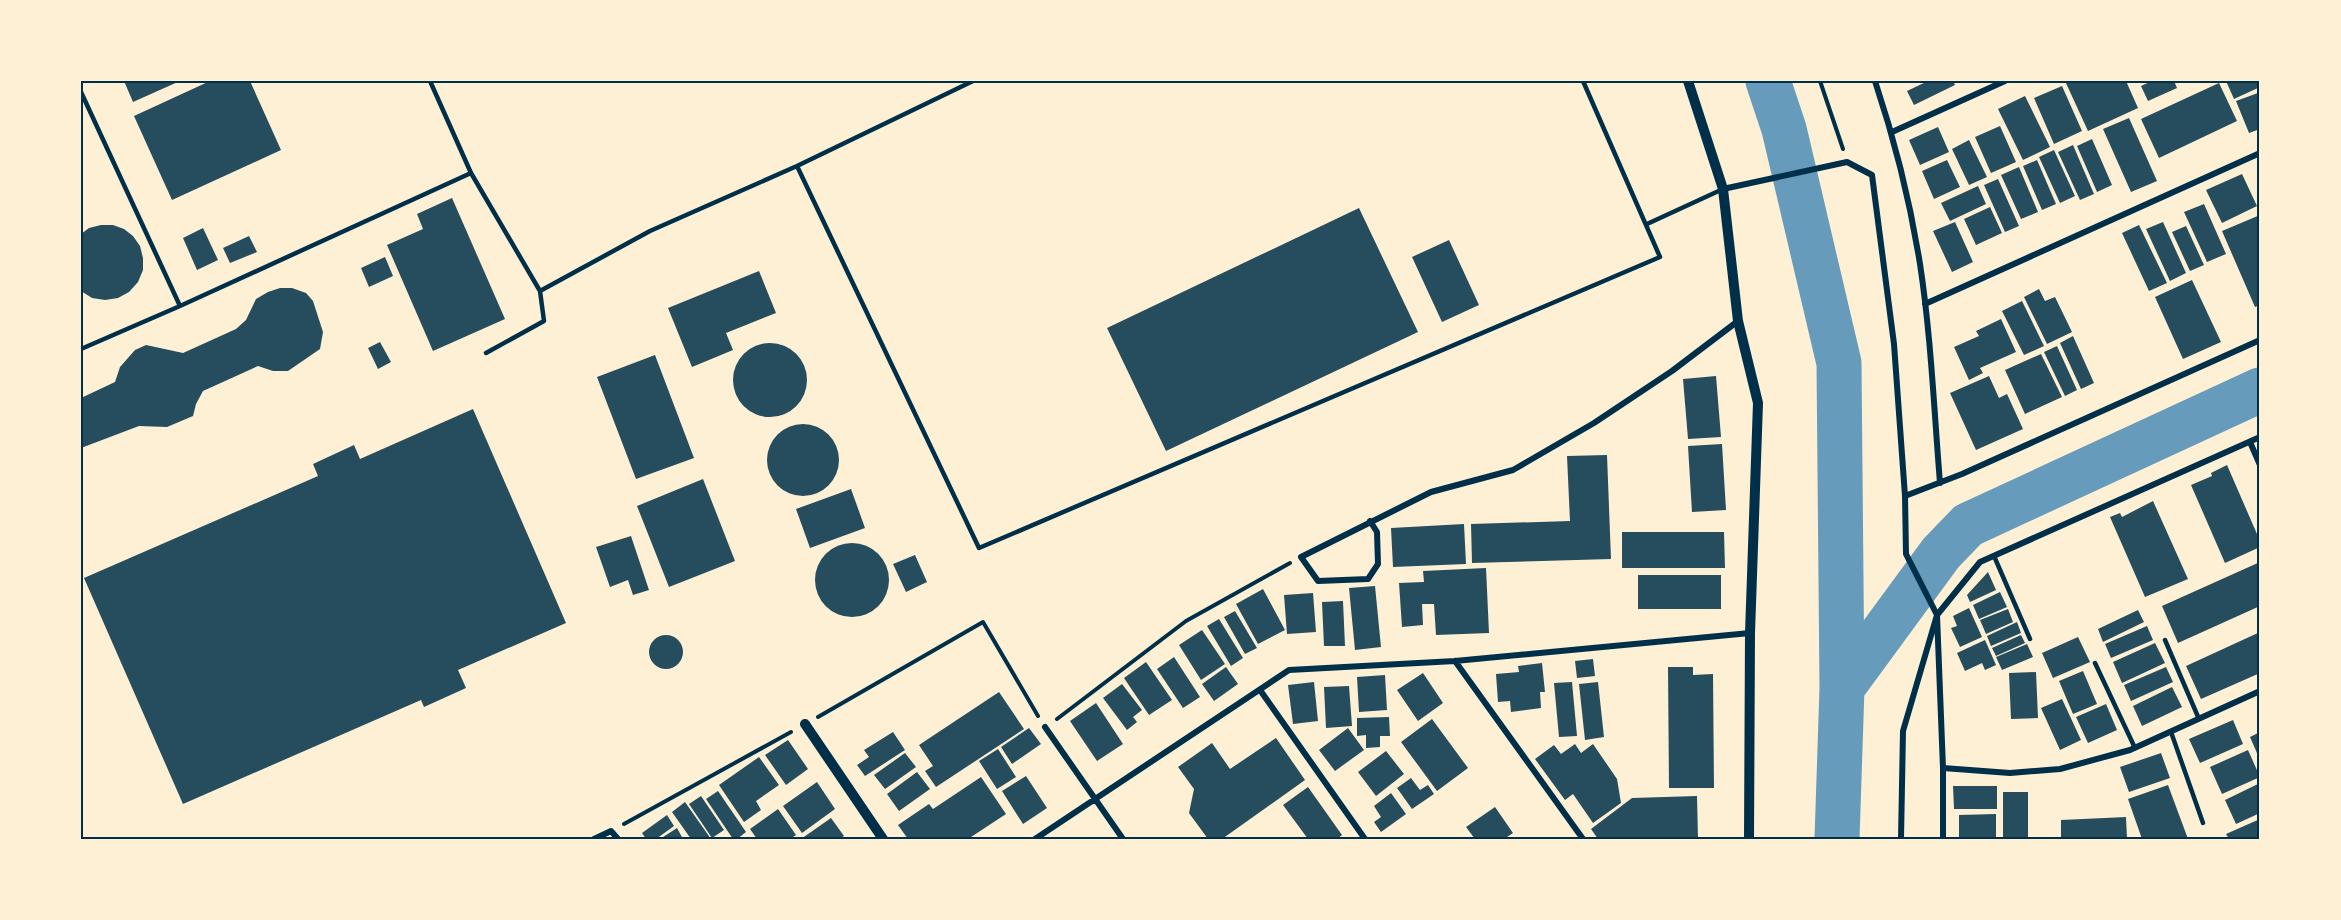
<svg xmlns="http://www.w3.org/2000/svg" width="2341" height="920" font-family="Helvetica,sans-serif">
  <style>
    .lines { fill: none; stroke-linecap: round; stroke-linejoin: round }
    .river { stroke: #669bbc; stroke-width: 45 }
    .building { fill: #264d5e }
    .path { stroke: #003049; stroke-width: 4 }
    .service { stroke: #003049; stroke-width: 4.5 }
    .minor { stroke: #003049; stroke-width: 6 }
    .tertiary { stroke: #003049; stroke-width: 10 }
    .neatline { fill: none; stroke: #003049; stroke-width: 2 }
  </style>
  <rect width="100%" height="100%" fill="#fdf0d5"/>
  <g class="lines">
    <path class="river" d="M1768,81L1784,129L1839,363L1842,688L1837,839
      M1842,688L1941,553L1968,525L2260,390"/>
  </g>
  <path class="building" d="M124,81H180L133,102Z
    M210,81H250L281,150L172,200L134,116Z
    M1928,81H1953L1955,85L1914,105L1907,91Z
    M2065,81H2126L2138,108L2088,131Z
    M2152,81H2174L2177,88L2148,101L2141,86Z
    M2226,81H2260V87L2234,99Z
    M2219,83L2237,121L2159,158L2141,119Z
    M2062,86L2082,131L2054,144L2034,98Z
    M2258,93L2260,129L2249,133L2236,101Z
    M2025,96L2050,147L2023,160L1998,109Z
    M2129,118L2157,181L2131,192L2103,129Z
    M2000,126L2016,162L1991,173L1975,137Z
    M1938,127L1949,152L1920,165L1909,140Z
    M2092,139L2112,185L2097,192L2077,146Z
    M1969,140L1987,177L1969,185L1952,149Z
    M2073,145L2094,194L2080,200L2058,152Z
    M2054,150L2075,196L2060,203L2039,157Z
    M1947,160L1960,187L1934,199L1922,171Z
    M2037,160L2056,204L2042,210L2023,166Z
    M2019,167L2038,212L2021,219L2001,175Z
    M2242,174L2257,206L2222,223L2206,190Z
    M1998,179L2019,226L2005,232L1984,185Z
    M1978,186L1986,204L1950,221L1941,203Z
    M452,198L505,319L433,351L387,245L423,229L417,214Z
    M2204,204L2226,254L2207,262L2184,212Z
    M1990,207L2002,233L1976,245L1964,219Z
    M1359,208L1418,332L1166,451L1107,328Z
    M2260,215V305L2255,307L2222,231Z
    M1955,222L1973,262L1952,272L1933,231Z
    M2163,222L2186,273L2170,281L2146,229Z
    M101,225H113L124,229L133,236L140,246L143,258V270L138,282L129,292L118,298L105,300L92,298L81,291V234L89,228Z
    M2139,225L2167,283L2149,291L2122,233Z
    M2186,226L2204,265L2190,271L2172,232Z
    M203,228L218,260L197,270L183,238Z
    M249,236L257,252L230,263L223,248Z
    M1449,240L1479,305L1442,322L1412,257Z
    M385,257L393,276L369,287L361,268Z
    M759,271L776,313L726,333L733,350L692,367L668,308Z
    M2192,280L2221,342L2183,359L2155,297Z
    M280,288H292L306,293L313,301L323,332L320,349L288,371H273L258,366L203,391L196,404L193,416L167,427L139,426L81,448V398L115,382L120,367L135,350L146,345L183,353L236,329L246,320L256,299L268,292Z
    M2039,289L2045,301L2055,297L2072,332L2047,344L2024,297Z
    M2022,301L2044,346L2024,355L2002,311Z
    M2001,319L2016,352L1980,368L1983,373L1969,380L1954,347L1979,336L1976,331Z
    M2073,336L2094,383L2081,389L2060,343Z
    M380,342L391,362L378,369L368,348Z
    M733 380a37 37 0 1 1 74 0a37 37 0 1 1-74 0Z
    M2057,346L2077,390L2065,396L2044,352Z
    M2041,354L2062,397L2025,414L2005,370Z
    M655,355L694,458L636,479L597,377Z
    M1716,376L1721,437L1688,439L1683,379Z
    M1989,376L1999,398L2007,394L2023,429L1976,450L1950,393Z
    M473,409L566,623L458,670L466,688L424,707L421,700L183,804L84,578L318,476L313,464L354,445L360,459Z
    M767 460a36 36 0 1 1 72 0a36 36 0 1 1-72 0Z
    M1722,444L1726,510L1692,512L1688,446Z
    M1607,455L1611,559L1472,563L1471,524L1570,521L1567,456Z
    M2227,465L2260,541V547L2225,563L2191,485L2212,476L2211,473Z
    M703,479L735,561L669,587L637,506Z
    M851,489L865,528L810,548L796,509Z
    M2153,501L2188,579L2145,597L2110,517L2120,513L2122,517Z
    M1464,524L1466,564L1393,567L1391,528Z
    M1622,532H1724L1725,568H1622Z
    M631,536L649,590L633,595L628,580L610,587L596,547Z
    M815 580a37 37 0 1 1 74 0a37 37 0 1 1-74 0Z
    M915,555L927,582L906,592L893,564Z
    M2260,562V606L2178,643L2162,606Z
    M1486,568L1489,633L1436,635L1434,604H1422L1423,625L1402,627L1399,583L1424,582L1423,571Z
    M1988,572L1996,590L1970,602L1967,595Z
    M1638,575H1721V609H1638Z
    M1375,586L1381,647L1355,650L1349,588Z
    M1263,589L1285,630L1258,644L1236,604Z
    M2000,592L2007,607L1979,619L1973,605Z
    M1313,593L1316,632L1287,634L1284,595Z
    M1343,601L1345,646H1324L1322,602Z
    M1969,608L1982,637L1960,647L1951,628L1957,626L1953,616Z
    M2008,609L2013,622L1986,634L1980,620Z
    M2138,610L2144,622L2103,642L2098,629Z
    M1235,611L1257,648L1245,654L1224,617Z
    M1219,619L1243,658L1231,666L1207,626Z
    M2017,622L2021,633L1991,646L1987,636Z
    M2147,626L2153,640L2111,658L2105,644Z
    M1202,630L1225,664L1201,680L1179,645Z
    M2260,632V673L2201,699L2186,666Z
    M649 652a17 17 0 1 1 34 0a17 17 0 1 1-34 0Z
    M2021,635L2025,643L1996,656L1992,648Z
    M2078,637L2090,662L2053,678L2042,653Z
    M1985,640L1996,665L1985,670L1982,663L1965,671L1957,653Z
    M2155,643L2165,663L2122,683L2113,662Z
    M2027,644L2033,657L2002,670L1996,657Z
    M1174,657L1200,697L1183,708L1157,669Z
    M1593,659L1595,676L1577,678L1575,661Z
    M1146,662L1172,700L1149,715L1124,678Z
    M1542,663L1545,692H1540L1541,708L1511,712L1510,701L1498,702L1496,674L1519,672L1518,666Z
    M1226,667L1238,684L1214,701L1202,684Z
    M1668,667H1693V675L1713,674L1714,788H1669Z
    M2166,667L2173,682L2131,701L2124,685Z
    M2083,671L2097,704L2073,714L2059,681Z
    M2036,672L2038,718L2011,719L2009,673Z
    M1423,673L1443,703L1418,721L1397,690Z
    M1385,675L1387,710L1359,712L1357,677Z
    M1314,682L1318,721L1293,724L1288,685Z
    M1572,682L1577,736L1559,737L1554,683Z
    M1598,682L1604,737L1585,740L1579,684Z
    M1122,684L1142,710L1133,717L1137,722L1127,730L1103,698Z
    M1349,686L1352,726L1326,728L1324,687Z
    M2172,687L2182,707L2142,726L2133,706Z
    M999,692L1024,729L936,787L925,771L933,766L919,745Z
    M2062,699L2081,740L2060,750L2041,708Z
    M1096,703L1123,744L1097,761L1070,721Z
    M2106,704L2117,730L2088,743L2076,717Z
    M1389,717L1390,736H1380V747L1366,748V735L1357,736V718Z
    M1432,719L1468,768L1437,791L1401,742Z
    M2233,720L2243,744L2200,763L2189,739Z
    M1029,728L1041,744L1012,764L1001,747Z
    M1348,728L1364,750L1335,771L1319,750Z
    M893,732L905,750L865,776L857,765L869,757L864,750Z
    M2260,732V760L2250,737Z
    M1276,738L1305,780L1222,839H1208L1189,813L1194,789L1178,767L1212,743L1230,769Z
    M788,740L808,769L786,785L765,755Z
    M1575,744L1581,753L1593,744L1617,779L1621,803L1593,823L1573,794L1565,800L1535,759L1554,745L1561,754Z
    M998,749L1016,777L997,789L979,761Z
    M2248,750L2260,777L2222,794L2210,767Z
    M1386,751L1404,774L1376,796L1358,772Z
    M905,753L916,767L885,789L874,775Z
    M2161,753L2170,778L2129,792L2120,767Z
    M759,757L779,785L756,801L761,810L744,822L719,785Z
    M917,772L930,789L899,811L887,794Z
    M1026,776L1047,808L1023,824L1002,791Z
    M981,777L1006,814L968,839H908L898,825L929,804L933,809Z
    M1411,778L1420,790L1428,785L1434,794L1412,809L1397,788Z
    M817,782L835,809L802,833L783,806Z
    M2260,783V813L2236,824L2225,800Z
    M2168,785L2188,839H2142L2128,799Z
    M1953,786H1997V809H1954Z
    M1308,787L1342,835L1337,839H1308L1283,805Z
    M718,791L746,832L737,839H733L706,799Z
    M2003,792H2028V839H2003Z
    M1391,793L1406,814L1381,832L1374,822L1381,817L1374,806Z
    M701,796L724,830L712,838L689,804Z
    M1697,796L1698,839H1598L1591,829L1632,798Z
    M685,802L711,839H691L672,812Z
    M1495,807L1513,833L1504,839H1475L1466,827Z
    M778,809L796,835L790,839H757L750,829Z
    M1996,814V839H1959V815Z
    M667,815L674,826L656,839H646L642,833Z
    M2126,817L2127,839H2061V820Z
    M831,818L844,836L839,839H801Z
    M2260,819V839H2229L2226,834Z
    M677,828L683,839H660Z"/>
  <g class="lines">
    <path class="path" d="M1820,81L1843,149
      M818,717L983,622L1038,716
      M1057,719L1186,621L1290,563
      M624,824L791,732"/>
    <path class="service" d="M430,81L471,173L540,291L544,321L486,353
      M81,92L180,306
      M797,166L979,548L1660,257L1583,81
      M1647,224L1723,189
      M540,291L650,231L797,166L973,81
      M81,349L180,306L471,173
      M1994,556L2030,639
      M2165,640L2199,719
      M2095,663L2135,748
      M2171,732L2203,823"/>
    <path class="minor" d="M1875,81C1895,141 1910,201 1920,264C1931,336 1934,410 1940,483
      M1892,132L2005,81
      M1723,189L1847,162L1872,175L1894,344L1905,496L1906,554L1937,615L1943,768V839
      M1925,304L2260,153
      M2250,442L2260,465
      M1905,496L1962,474L2260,340
      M1370,521L1377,532L1378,564L1368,579L1318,581L1301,557L1431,492L1513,470L1594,423L1672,371L1738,321
      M1455,661L1583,839
      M1260,690L1365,839
      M1045,727L1123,839
      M1943,768L2010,773L2060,769L2130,750L2260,691
      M594,839L611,831L618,839
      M1035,839L1289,670L1455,661L1750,633
      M1901,839L1903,731L1937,615L1980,562L2260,437"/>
    <path class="tertiary" d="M1688,81L1723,189L1738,321L1758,403L1750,633L1749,839
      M805,724L883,839"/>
  </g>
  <rect width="2341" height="920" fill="none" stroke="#fdf0d5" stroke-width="165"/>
  <rect x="82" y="82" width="2176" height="756" class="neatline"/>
</svg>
